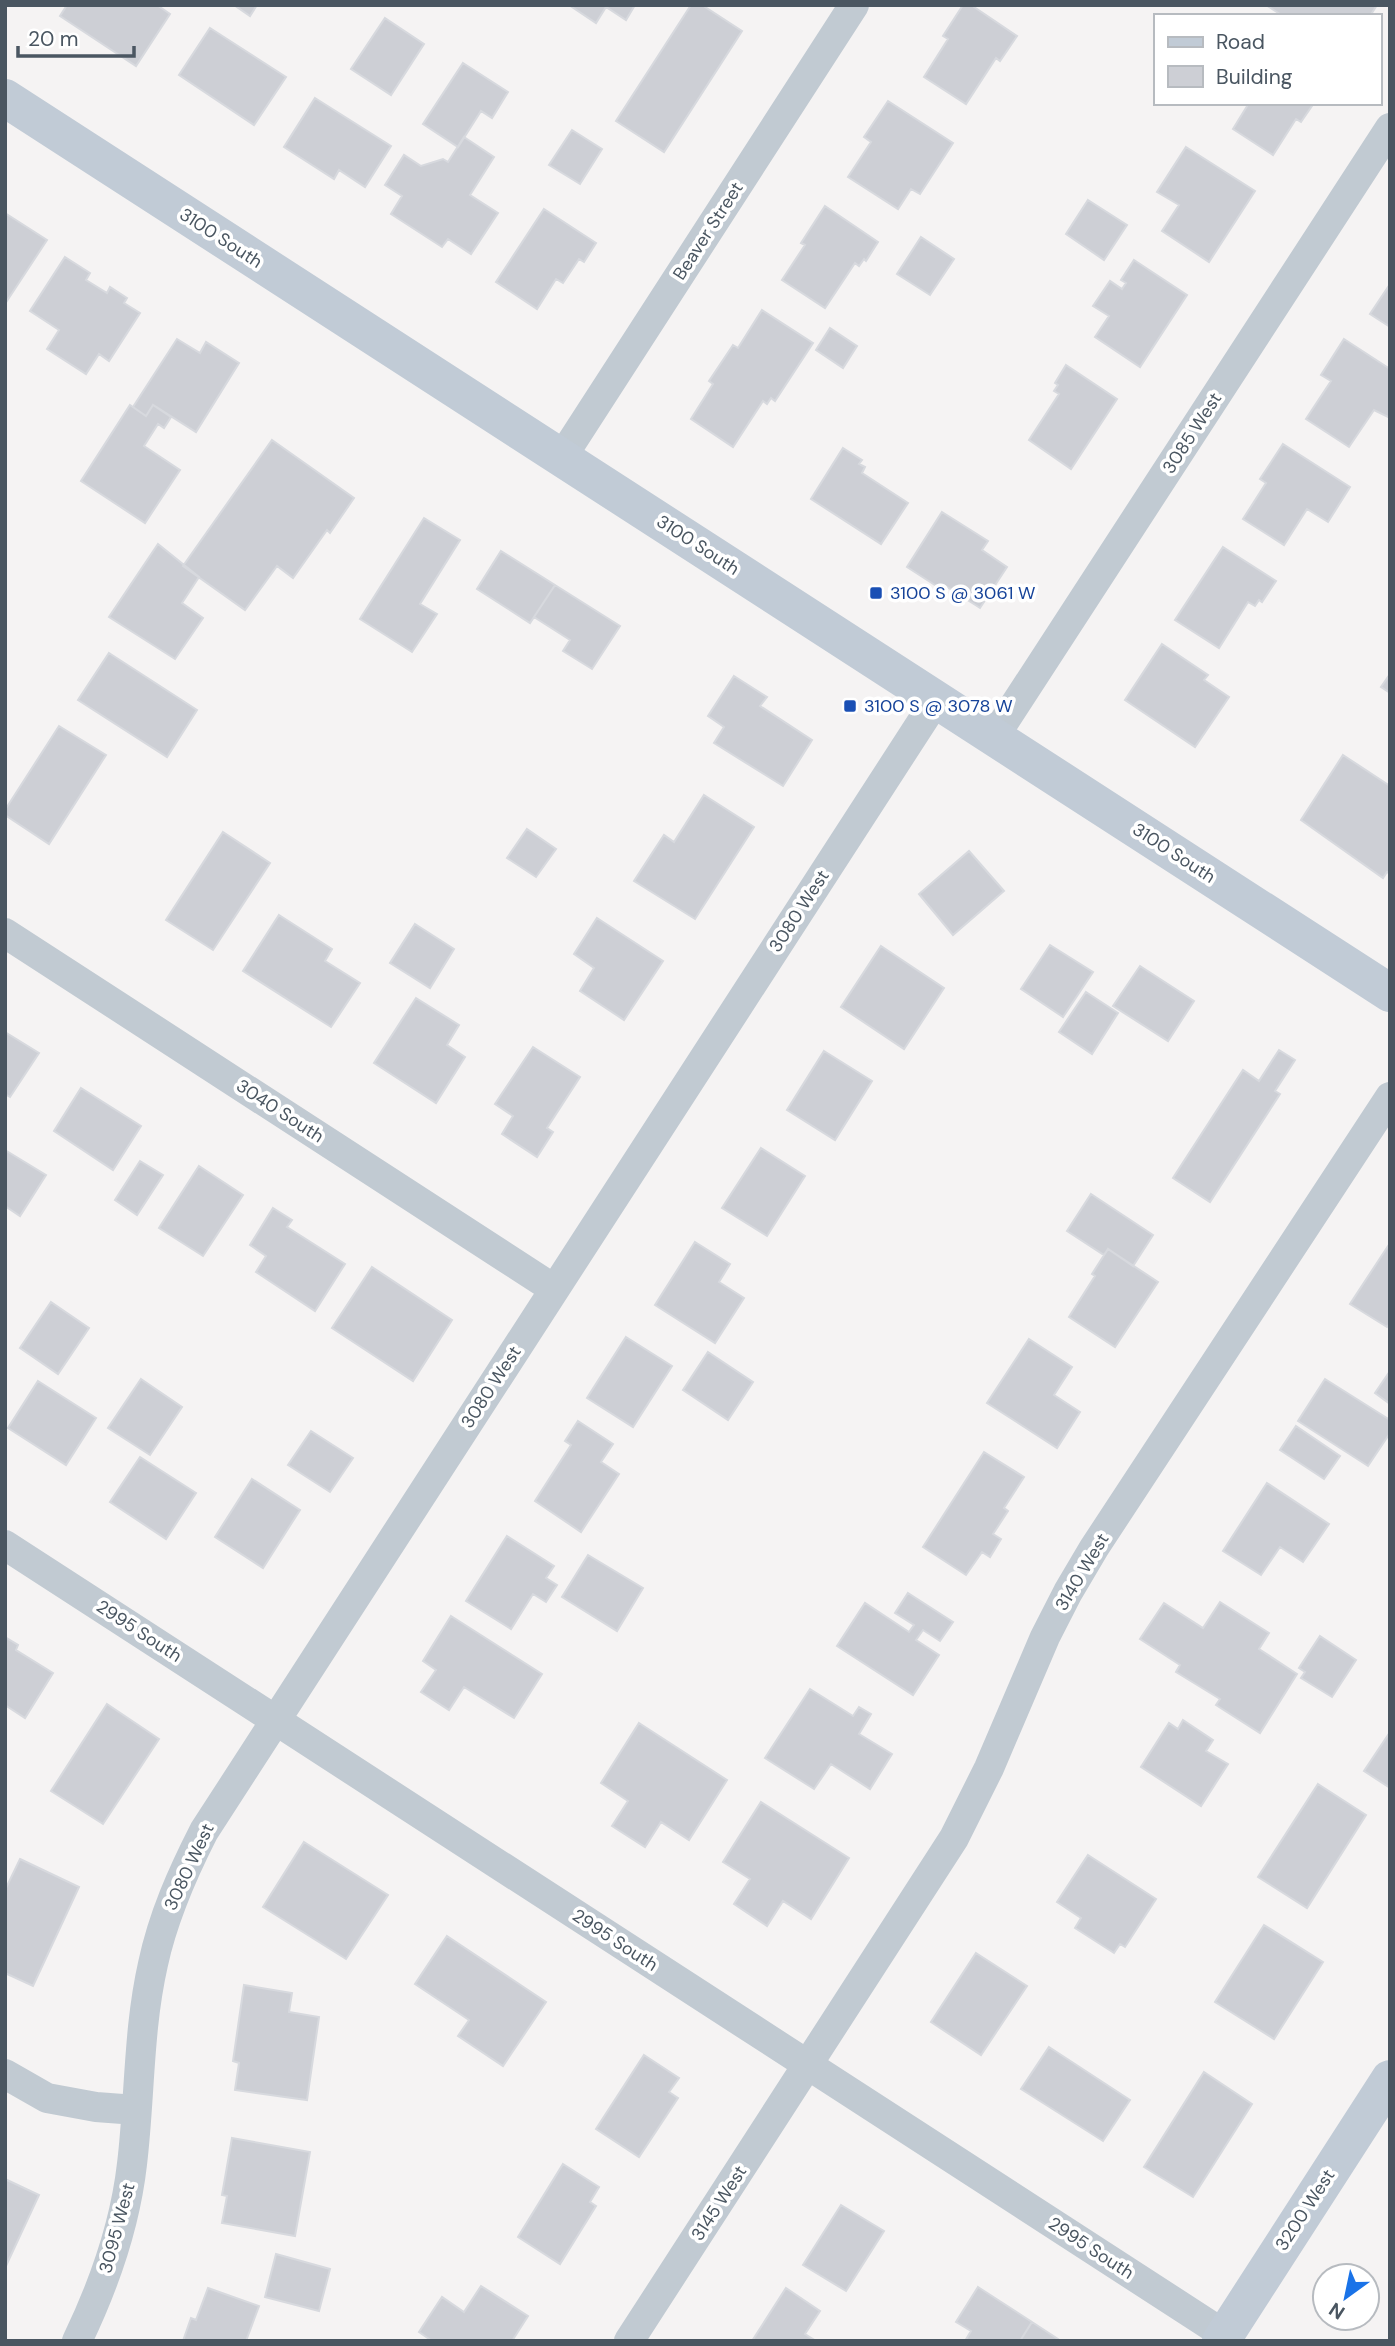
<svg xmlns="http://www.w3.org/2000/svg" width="1395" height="2346" font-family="'DM Sans',sans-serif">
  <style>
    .building { fill: #cdcfd5; stroke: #d7d9de; stroke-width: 2 }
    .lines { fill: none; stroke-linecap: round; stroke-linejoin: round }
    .street { stroke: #c1cad2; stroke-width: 30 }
    .secondary { stroke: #c1cbd6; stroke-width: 38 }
    .transit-dot { fill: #1a4fb4; stroke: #fff; stroke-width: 2.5 }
    .labels { text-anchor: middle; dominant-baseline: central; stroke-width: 7; stroke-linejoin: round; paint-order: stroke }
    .street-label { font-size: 18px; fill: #4a5661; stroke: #fff }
    .transit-label { font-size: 18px; fill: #164399; stroke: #fff; text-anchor: start }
  </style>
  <rect width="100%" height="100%" fill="#f5f3f3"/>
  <path class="building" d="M67,5H157L170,14L136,66L60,16Z
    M234,5H257L250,16Z
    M569,5H635L626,20L606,7L596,23Z
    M691,5H702L742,31L664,152L616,121Z
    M963,5H971L1017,36L1000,61L996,58L966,104L924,77L948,39L943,36Z
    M1266,5H1377L1370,16H1283Z
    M385,18L424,44L391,95L351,69Z
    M210,28L286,77L254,125L179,75Z
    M463,63L508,92L492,118L481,111L458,147L423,124Z
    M315,98L391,146L365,187L339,170L334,179L284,147Z
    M888,101L953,143L920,194L911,189L898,209L848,177L871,142L864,137Z
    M1249,103H1314L1301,122L1296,119L1273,155L1233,129Z
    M572,130L602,149L580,184L549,165Z
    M464,137L494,157L470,195L498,213L471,254L448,239L442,247L391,214L402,196L385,185L404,155L421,166L443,159L448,162Z
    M1186,147L1255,191L1209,262L1162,231L1179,205L1157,192Z
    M1088,200L1127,225L1104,260L1066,234Z
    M825,206L878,242L866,261L864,259L859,266L855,263L825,308L782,280L805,245L801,243Z
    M544,209L596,243L584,262L579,259L563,283L556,279L537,309L496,282Z
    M5,213L47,240L5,304Z
    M921,237L954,259L930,295L897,274Z
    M65,257L90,273L86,280L107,293L110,287L127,298L124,303L140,313L109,361L99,354L86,374L47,349L59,330L30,311Z
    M1134,260L1187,295L1140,367L1095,337L1109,316L1093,306L1110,281L1122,289L1126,283L1121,280Z
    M1390,284V327L1370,314Z
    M762,310L813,343L775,401L771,398L767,404L763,401L733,447L691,419L713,384L709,381L733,345L738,348Z
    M830,328L857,346L843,368L816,350Z
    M177,339L200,353L206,342L239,363L196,432L153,405L146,416L133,407Z
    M1344,339L1390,369V418L1374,410L1349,447L1306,419L1331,381L1321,375Z
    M1066,365L1117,399L1071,469L1029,440L1059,394L1054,391L1058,385L1055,383Z
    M130,405L146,416L153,405L171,417L164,428L158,424L144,446L180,470L145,523L81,481Z
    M272,440L354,498L330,533L327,530L293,578L277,566L245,610L183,566Z
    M1283,444L1350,487L1328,522L1307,509L1284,545L1243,519L1266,483L1260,479Z
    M843,448L862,460L859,464L865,467L862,473L908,503L881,544L811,499Z
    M942,512L988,541L982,550L1007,567L980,608L944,585L941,589L907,567Z
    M424,518L460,540L420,604L437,614L412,652L360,619Z
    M158,544L199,577L182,603L203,618L175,659L109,617Z
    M1223,547L1276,581L1262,602L1259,600L1255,606L1248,602L1219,648L1175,620Z
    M501,551L555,585L530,623L477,589Z
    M555,585L620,626L592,669L563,651L570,640L534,617Z
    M1162,644L1208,675L1204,680L1229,697L1195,747L1125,700Z
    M109,653L197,710L167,757L78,700Z
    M1390,674V693L1381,687Z
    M734,676L767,697L760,706L812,740L783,786L714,743L724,727L708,716Z
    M59,726L106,755L49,844L5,815V810Z
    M1343,755L1390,786V874L1387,872L1383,878L1301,820Z
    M704,795L754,827L695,919L634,881L664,835L674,842Z
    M527,829L556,849L536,877L507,858Z
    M223,832L270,863L213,950L166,920Z
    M969,851L1004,891L953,935L919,894Z
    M279,915L332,949L325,961L360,983L331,1027L243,971Z
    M597,918L663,961L624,1020L580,991L594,968L574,954Z
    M415,924L454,949L430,988L390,963Z
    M1050,945L1093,972L1063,1017L1021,989Z
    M881,946L944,988L904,1049L841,1007Z
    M1140,966L1194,1001L1168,1041L1113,1006Z
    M1086,992L1118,1013L1092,1054L1059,1032Z
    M416,998L459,1025L447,1045L465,1057L436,1103L374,1063Z
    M5,1032L39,1053L10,1097L5,1094Z
    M533,1047L580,1077L547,1128L553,1132L537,1157L502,1134L513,1116L495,1104Z
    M1279,1050L1295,1060L1275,1091L1280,1094L1210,1202L1173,1178L1243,1070L1259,1081Z
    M824,1051L872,1081L835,1140L787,1110Z
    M81,1088L141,1126L113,1170L54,1131Z
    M761,1148L805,1176L767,1236L722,1208Z
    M5,1150L46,1175L20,1216L5,1206Z
    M140,1161L163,1175L137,1215L115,1200Z
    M199,1166L243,1195L203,1256L159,1228Z
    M1091,1194L1153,1235L1133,1266L1108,1249L1104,1255L1067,1231Z
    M273,1208L292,1220L287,1227L345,1264L315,1311L256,1272L266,1256L250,1245Z
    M695,1242L730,1264L719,1282L744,1298L715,1343L655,1305Z
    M1390,1243V1323L1387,1327L1350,1304Z
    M1108,1249L1158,1282L1115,1347L1069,1317L1095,1276L1092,1274Z
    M372,1267L452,1320L413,1381L332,1328Z
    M51,1302L89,1328L58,1374L20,1348Z
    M626,1337L672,1366L633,1427L587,1398Z
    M1029,1339L1072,1367L1054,1395L1080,1412L1057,1448L987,1403Z
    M708,1352L753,1382L728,1420L683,1390Z
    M1390,1371V1404L1375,1393Z
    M141,1379L182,1407L150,1455L108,1428Z
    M1325,1379L1390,1420V1433L1368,1466L1298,1421Z
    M38,1381L96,1418L66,1465L8,1428Z
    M578,1421L613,1444L601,1462L619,1474L581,1532L535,1501L571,1445L565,1441Z
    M1296,1426L1340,1456L1324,1479L1280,1450Z
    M311,1431L353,1458L330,1492L288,1465Z
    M984,1452L1024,1477L1004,1508L1008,1511L993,1534L1001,1539L990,1557L982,1552L966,1575L923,1547Z
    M140,1457L196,1493L166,1539L110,1502Z
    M252,1479L300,1510L263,1568L215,1537Z
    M1267,1483L1329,1524L1303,1562L1280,1547L1261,1575L1223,1551Z
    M507,1536L554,1566L546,1578L557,1585L546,1602L533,1594L511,1629L466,1601Z
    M588,1555L643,1588L617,1631L562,1597Z
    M908,1593L953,1622L940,1641L923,1630L916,1640L939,1655L913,1695L837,1646L865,1603L909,1632L914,1625L895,1613Z
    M1220,1602L1269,1633L1259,1649L1297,1674L1260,1733L1216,1705L1220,1699L1176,1672L1180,1665L1140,1639L1164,1603L1203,1628Z
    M451,1616L542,1674L514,1718L464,1687L449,1710L421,1692L436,1670L423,1661Z
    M1320,1636L1356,1660L1332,1697L1301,1678L1305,1672L1299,1668Z
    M5,1637L18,1645L16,1650L53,1673L25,1718L5,1705Z
    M810,1689L853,1716L859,1707L871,1714L859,1734L892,1754L870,1789L831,1764L814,1789L765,1758Z
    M107,1704L159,1739L103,1824L51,1791Z
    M1183,1720L1213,1740L1206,1751L1228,1764L1201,1806L1141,1767L1169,1723L1178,1729Z
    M639,1723L727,1780L689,1840L661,1822L645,1847L612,1826L628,1801L601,1783Z
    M1390,1732V1788L1364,1771Z
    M1318,1784L1366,1815L1307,1908L1258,1877Z
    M761,1802L849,1858L811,1919L783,1901L767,1926L734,1904L750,1879L723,1862Z
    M304,1842L388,1895L346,1959L263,1907Z
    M1088,1855L1156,1899L1125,1947L1120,1944L1114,1953L1075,1928L1081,1918L1057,1902Z
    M20,1859L79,1887L33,1986L5,1973V1890Z
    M1264,1925L1323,1962L1274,2039L1215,2002Z
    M447,1936L546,2002L503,2066L458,2036L469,2020L415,1984Z
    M976,1953L1027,1986L981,2055L931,2022Z
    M244,1985L292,1993L289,2012L319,2017L307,2100L235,2090L239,2063L233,2061Z
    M1049,2047L1130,2100L1103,2141L1021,2089Z
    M644,2055L679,2078L669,2092L678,2098L639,2157L596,2129Z
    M1204,2072L1252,2104L1193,2197L1144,2167Z
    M232,2138L310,2152L295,2236L222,2223L227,2196L222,2195Z
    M563,2164L599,2187L590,2202L596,2206L560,2264L518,2237Z
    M5,2179L39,2195L5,2268Z
    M841,2205L884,2231L846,2291L803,2265Z
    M276,2254L330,2269L319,2311L265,2297Z
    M481,2286L528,2316L512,2341H432L419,2332L442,2297L464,2312Z
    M978,2287L1032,2322L1020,2341H965L971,2331L956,2322Z
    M208,2288L259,2306L246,2341H183L191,2318L196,2320Z
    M786,2288L820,2311L805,2334L816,2341H752Z
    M1032,2322L1061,2341H1020Z"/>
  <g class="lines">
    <path class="street" d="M562,457L854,5
      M994,737L1390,128
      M5,933L554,1289
      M5,1545L1225,2335
      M5,2074L47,2098L96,2107L136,2110
      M77,2341C104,2285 125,2226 132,2164C140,2098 138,2030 153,1964C163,1917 182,1874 204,1831L936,700
      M629,2341L954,1838L989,1768L1045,1637L1068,1592L1094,1548L1390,1097"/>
    <path class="secondary" d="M5,98L1390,993
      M1221,2341L1390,2079"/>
  </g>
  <g class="transit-dot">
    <rect x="869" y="586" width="14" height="14" rx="3.5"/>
    <rect x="843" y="699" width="14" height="14" rx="3.5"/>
  </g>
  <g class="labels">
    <g class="street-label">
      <text transform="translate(708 231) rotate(-57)">Beaver Street</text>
      <text transform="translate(221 238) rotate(33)">3100 South</text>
      <text transform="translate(1192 433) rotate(-57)">3085 West</text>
      <text transform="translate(698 545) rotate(33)">3100 South</text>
      <text transform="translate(1174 853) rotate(33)">3100 South</text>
      <text transform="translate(799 911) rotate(-57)">3080 West</text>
      <text transform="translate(280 1111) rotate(33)">3040 South</text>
      <text transform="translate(491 1387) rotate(-57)">3080 West</text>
      <text transform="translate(1082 1572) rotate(-59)">3140 West</text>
      <text transform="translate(139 1631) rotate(33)">2995 South</text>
      <text transform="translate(189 1867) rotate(-65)">3080 West</text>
      <text transform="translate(615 1940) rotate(33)">2995 South</text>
      <text transform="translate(719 2203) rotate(-57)">3145 West</text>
      <text transform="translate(1305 2210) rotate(-57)">3200 West</text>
      <text transform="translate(117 2228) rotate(-75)">3095 West</text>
      <text transform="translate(1091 2248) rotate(33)">2995 South</text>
    </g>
    <g class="transit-label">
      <text x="890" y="593">3100 S @ 3061 W</text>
      <text x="864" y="706">3100 S @ 3078 W</text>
    </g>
  </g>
  <rect width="1395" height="2346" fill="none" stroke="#4a5661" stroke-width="14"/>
  <rect x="1154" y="14" width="228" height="91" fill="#ffffff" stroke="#b7bbc0" stroke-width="2"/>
  <rect x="1168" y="37" width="35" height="10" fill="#c1cbd6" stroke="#b7bbc0" stroke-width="2"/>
  <text x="1216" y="49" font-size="21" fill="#4a5661">Road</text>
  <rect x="1168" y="66" width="35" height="21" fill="#cdcfd5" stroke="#b7bbc0" stroke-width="2"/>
  <text x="1216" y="84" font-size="21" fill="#4a5661">Building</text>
  <g transform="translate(1346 2297) rotate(213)"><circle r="33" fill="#ffffff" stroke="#b7bbc0" stroke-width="2"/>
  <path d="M0-5L12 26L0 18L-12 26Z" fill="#1a73e8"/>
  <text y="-10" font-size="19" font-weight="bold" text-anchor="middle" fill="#4a5661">N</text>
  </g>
  <path d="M18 46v10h116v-10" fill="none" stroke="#4a5661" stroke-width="3.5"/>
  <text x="28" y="46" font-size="21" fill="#4a5661" stroke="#ffffff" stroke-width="5" paint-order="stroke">20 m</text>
</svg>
